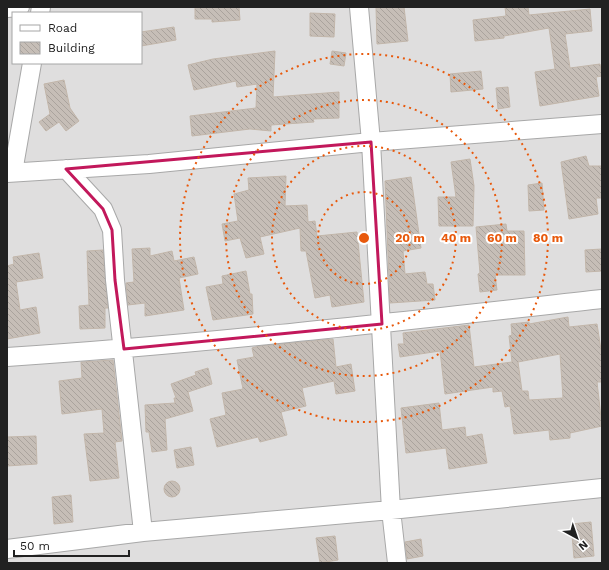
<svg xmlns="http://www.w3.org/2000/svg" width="609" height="570" font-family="'Work Sans',sans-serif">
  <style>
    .residential { fill: #dfdede; fill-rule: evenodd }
    .building { fill: url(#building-back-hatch); stroke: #c2b6aa; fill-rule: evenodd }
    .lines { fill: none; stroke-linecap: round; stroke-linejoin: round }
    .street-casing { stroke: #a8a8a8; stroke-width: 20 }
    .street { stroke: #fff; stroke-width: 18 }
    .marked { fill: none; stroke: #c2185b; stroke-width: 3; stroke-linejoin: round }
    .ring { fill: none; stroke: #e8590c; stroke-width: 2; stroke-dasharray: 2 4 }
    .centre { fill: #e8590c; stroke: #fff; stroke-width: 2 }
    .ring-label { font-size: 12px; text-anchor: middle; font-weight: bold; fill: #e8590c; stroke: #fff; stroke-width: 4; stroke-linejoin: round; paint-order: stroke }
  </style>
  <defs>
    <pattern id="building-back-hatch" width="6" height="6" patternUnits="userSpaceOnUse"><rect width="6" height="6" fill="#c6beb7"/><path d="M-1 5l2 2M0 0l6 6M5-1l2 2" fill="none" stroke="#aaa39d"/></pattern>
  </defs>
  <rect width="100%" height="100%" fill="#f1eee8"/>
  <path class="residential" d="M7,7H602V563H7ZM13,13H141V63H13Z"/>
  <path class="building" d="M195,7H239L240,20L212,22V19H195Z
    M376,7H404L408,41L377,44Z
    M505,7H528L529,15L590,9L592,31L565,34L570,68L600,64L602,76L596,77L599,96L540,106L535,72L555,69L549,28L504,36V38L475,41L473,20L506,16Z
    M310,13L335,14L334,37L310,36Z
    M174,27L176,40L141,46V32Z
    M275,51L273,97L339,92V118L313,119L314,122L271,125V131L250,129L192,136L190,116L256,108L257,84L237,87L236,81L194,90L188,65L213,59Z
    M332,51L346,53L344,66L330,64Z
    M481,71L483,89L451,92L450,74Z
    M64,80L70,108L79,121L66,131L59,122L46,131L39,122L50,114L44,84Z
    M508,87L510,107L498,109L496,88Z
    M586,156L589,166H602V198H596L598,214L569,219L561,162Z
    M470,159L474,186L473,226H439L438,197H456L451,162Z
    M286,176L285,206L307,205L308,222L315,221L317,236L357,232L364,302L332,307L330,295L315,298L306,251H301L300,228L260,237L264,254L246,258L240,238L225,241L222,224L238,221L234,194L249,190L248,178Z
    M411,177L421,248L403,251L405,274L425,272L427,284H433L435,300L390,303L385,181Z
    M542,183L544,210L529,211L528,185Z
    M506,224L507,231H524L525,275H495L497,290L480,292L478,274L480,273L476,227Z
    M150,248V256L172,251L174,261L194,257L198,274L179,278L184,310L145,316V303L128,305L126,283L134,282L132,249Z
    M602,249V271L586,272L585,250Z
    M103,250L108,308H105V328L80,329L79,306L89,305L87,251Z
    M39,253L43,278L16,282L20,310L36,307L40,333L7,339V266L14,264L13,257Z
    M246,271L250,294H252L253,314L213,320L206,287L223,284L222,276Z
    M568,317L569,327L597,324L602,356V382H597L602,426L570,433V438L550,440L549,430L514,434L510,406L505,407L502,391L493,392V387L445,394L440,351L400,357L398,344H404L403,333L469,325L474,367L512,362L509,336L512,335L511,324L529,322V324ZM560,354L563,398L529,400L528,391H522L518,362Z
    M333,339L336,367L351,364L355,391L336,394L334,381L302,388L306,406L281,412L287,435L260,442L258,437L217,447L210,419L226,415L222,393L243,389L237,360L254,357L252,348L259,346Z
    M113,360L122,441L115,442L119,478L90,481L84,434L104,433L102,409L62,414L59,381L82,378L81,362Z
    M208,368L212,384L188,392L193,411L165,419L167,450L152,452L149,432H146L145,405L175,403L174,398H176L171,384L196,375L195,372Z
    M439,403L442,430L465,427L466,437L482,434L487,463L449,469L446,448L406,453L401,408Z
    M36,436L37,464L7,466V437Z
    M191,447L194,465L177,468L174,450Z
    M164 489a8 8 0 1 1 16 0a8 8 0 1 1-16 0Z
    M71,495L73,522L54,524L52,497Z
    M591,522L594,556L574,558L571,524Z
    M335,536L338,560L320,563L316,538Z
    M421,539L423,556L407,559L405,542Z"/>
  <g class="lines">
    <defs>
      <path id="street" d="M359,7L371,142L391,510L397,563
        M7,8L20,7
        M40,13L41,7
        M66,169L103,209L112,230L115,280L143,532
        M13,172L32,63
        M7,173L149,164L371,142L602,124
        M7,357C206,344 404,321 602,299
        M7,549L143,532L391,510L602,488"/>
    </defs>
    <use href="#street" class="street-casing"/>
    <use href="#street" class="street"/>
  </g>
  <path class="marked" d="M371,142L382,324L124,349L115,280L112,230L103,209L66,169Z"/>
  <g class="ring">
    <circle cx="364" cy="238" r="46"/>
    <circle cx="364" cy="238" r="92"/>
    <circle cx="364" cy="238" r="138"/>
    <circle cx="364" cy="238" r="184"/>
  </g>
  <circle cx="364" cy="238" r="6" class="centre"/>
  <g class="ring-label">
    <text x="410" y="242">20 m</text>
    <text x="456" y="242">40 m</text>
    <text x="502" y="242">60 m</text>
    <text x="548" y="242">80 m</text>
  </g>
  <rect width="609" height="570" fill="none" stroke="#212121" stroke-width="16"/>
  <rect x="12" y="12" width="130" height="52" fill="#ffffff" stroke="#a6a6a6"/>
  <rect x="20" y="25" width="20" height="6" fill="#ffffff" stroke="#a6a6a6"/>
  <text x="48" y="32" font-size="12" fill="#212121">Road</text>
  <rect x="20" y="42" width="20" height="12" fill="url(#building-back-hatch)" stroke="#a6a6a6"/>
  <text x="48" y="52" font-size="12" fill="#212121">Building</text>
  <g transform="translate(577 538) rotate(140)" stroke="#ffffff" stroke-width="3" paint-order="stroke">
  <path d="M0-3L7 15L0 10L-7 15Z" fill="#212121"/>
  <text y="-6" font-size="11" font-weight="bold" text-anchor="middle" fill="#212121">N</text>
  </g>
  <path d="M14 550v6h115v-6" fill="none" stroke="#212121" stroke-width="2"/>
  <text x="20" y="550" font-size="12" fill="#212121" stroke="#ffffff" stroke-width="3" paint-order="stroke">50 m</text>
</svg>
